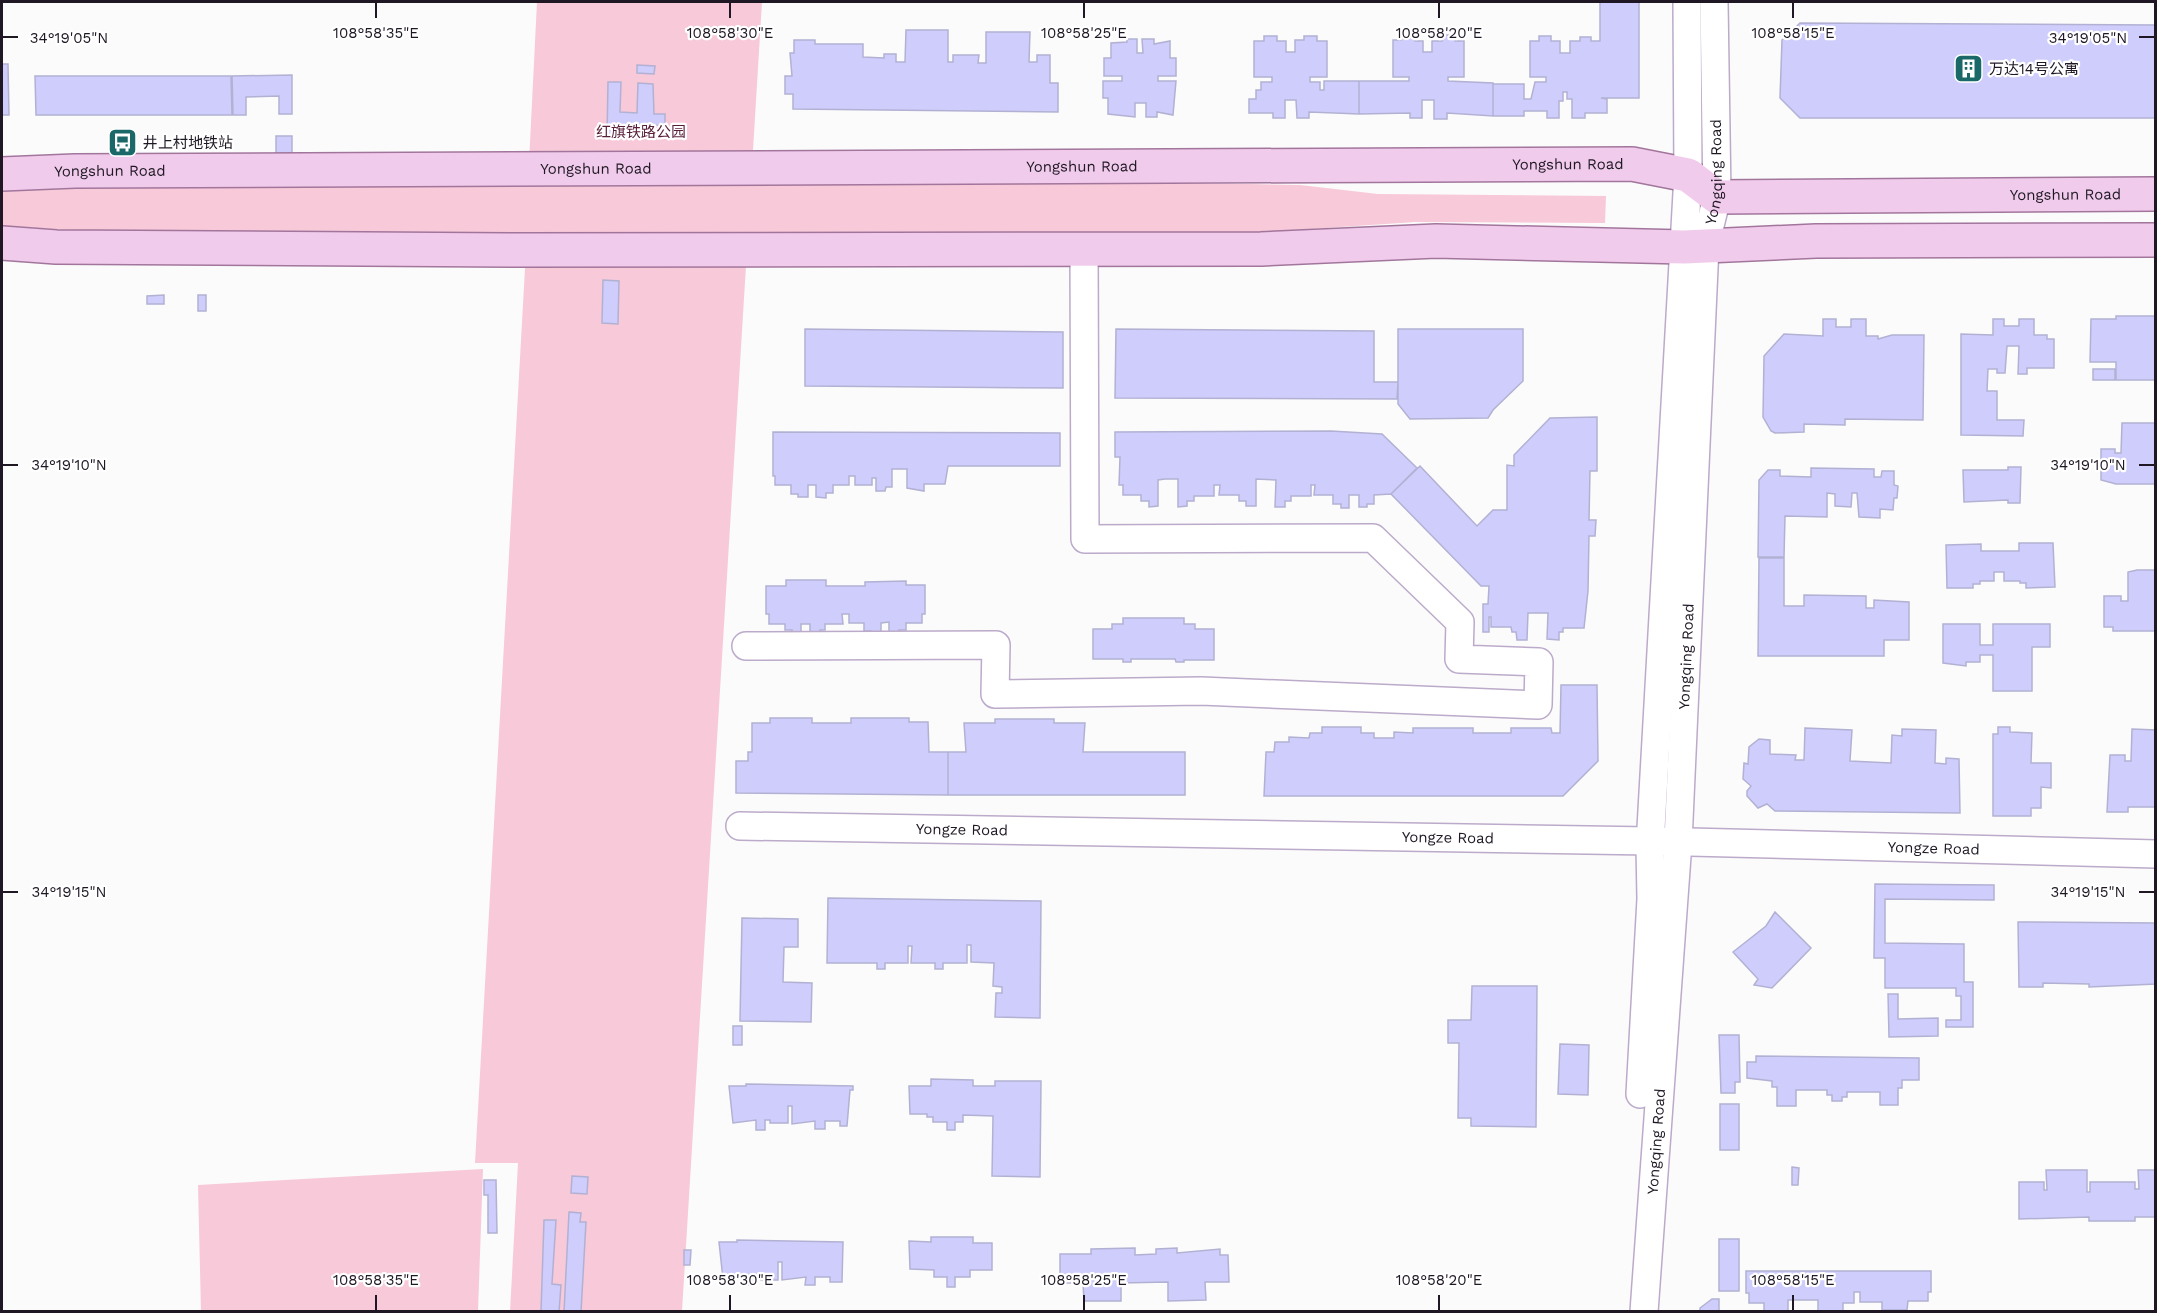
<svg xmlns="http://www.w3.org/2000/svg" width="2157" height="1313" font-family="'Work Sans','Noto Sans SC',sans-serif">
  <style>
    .green { fill: #f7c9d9 }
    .building { fill: #cfcdfb; stroke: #b2b1d3; stroke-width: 1.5 }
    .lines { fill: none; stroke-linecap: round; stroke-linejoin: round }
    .minor-casing { stroke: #bcaaca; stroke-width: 30 }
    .major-casing { stroke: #a2769c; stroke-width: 36 }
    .minor { stroke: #fff; stroke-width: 27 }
    .major { stroke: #f1cbeb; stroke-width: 33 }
    .ticks { fill: none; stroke: #1f1824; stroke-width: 2 }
    .labels { text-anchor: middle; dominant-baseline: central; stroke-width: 4.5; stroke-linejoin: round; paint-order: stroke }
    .poi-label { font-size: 15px; fill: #1f1824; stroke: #fff; text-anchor: start }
    .park-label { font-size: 15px; fill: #591e38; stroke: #fff }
    .street-label { font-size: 15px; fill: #1f1824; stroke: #fff }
    .ticks-label { font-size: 15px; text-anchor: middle; fill: #1f1824; stroke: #fff; stroke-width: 4.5; stroke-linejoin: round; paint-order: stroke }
  </style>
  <rect width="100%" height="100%" fill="#fbfbfb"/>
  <path class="green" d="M537,2H762L751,183L1249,184L1300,185L1378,194L1606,196L1605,223L1415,222L1250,233H748L682,1311L510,1312L518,1163H475L527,233L101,232L2,226V188L528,183Z
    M483,1169L478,1311H201L198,1185Z"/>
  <path class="building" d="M1600,2H1639V98H1601L1607,99V113H1585V118H1572V99H1567V92H1563V101H1559V118H1547V111H1524V116H1493V84H1524V99H1531L1535,82H1546V77H1530V41H1539V36H1551V41H1560V53H1570V41H1580V37H1591V41H1600Z
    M1800,23L2156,25V118H1800L1780,98L1782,40Z
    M906,30H948V62H953V55H979L978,63H986V32H1030L1029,62H1037V55H1050V83H1058V112L793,109V94H785V76H792L790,53H794V40H815V44H863V57L884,58V54H896V62H905Z
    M1442,35H1455V41H1464V77H1448V81L1493,83V116L1447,113V119H1434V100H1422V118H1410V113L1359,114V81H1409V77H1393V40H1401V36H1415V41H1423V52H1432V41H1442Z
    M1264,36H1277V41H1286V52H1295V40H1304V36H1317V41H1327V77H1310V82H1320V90H1324V81H1359V114L1309,112V118H1297L1296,100H1285V118H1273V113H1249V99H1256V90H1261V82H1272V77H1254V41H1264Z
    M1127,39H1137V53H1143L1142,39H1154V44L1170,41V58H1176V76H1158V81H1176L1173,115L1157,112V117H1146V103H1135V117L1108,114V98H1103V81H1122V76H1104V58H1111V43L1127,42Z
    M2,64H8L9,115H2Z
    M637,65L655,66L654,74L637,73Z
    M292,75V114H279V96L246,97V115H233L232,76Z
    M35,76H231L232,115H36Z
    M608,82H621L620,112L637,113L638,83L653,84L654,114H665V126L654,125L653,138L607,137Z
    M276,136H292V153H276Z
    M603,280L619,281L618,324L602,323Z
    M164,295V304H147V296Z
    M198,295H206V311H198Z
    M2116,316H2156V380H2116V362H2090L2091,319H2116Z
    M1823,319H1836V327H1851V319H1866V336H1878V339L1892,335H1924L1923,420L1845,419V425L1804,424V432L1775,433L1771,431L1763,417L1764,356L1784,334L1823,336Z
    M1993,319H2004V326H2019V319H2034V335H2047V339H2054V368H2027V374H2018L2019,346H2007L2005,373H1997V369H1988L1987,391H1997V420H2024L2023,436L1961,435V334L1993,335Z
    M805,329L1063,332V388L805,386Z
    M1116,329L1374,331V382H1398L1397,399L1115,398Z
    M1398,329H1523V381L1493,410L1488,418L1410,419L1398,404Z
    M2093,369H2115V380H2093Z
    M1597,417V471H1590L1589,520H1596L1595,536H1589L1588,591L1584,628H1563V632H1559V640L1547,639L1548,613H1528L1527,640H1517L1516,632H1512L1511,627H1491V617H1489V632H1483V604H1488L1489,586H1481L1391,494L1420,466L1477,526L1493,510H1507V465L1514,466V455L1550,418Z
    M2122,423H2156V484H2116L2101,480V449H2115V453H2121Z
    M1331,431L1382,434L1417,468L1391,494L1374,495V504H1367V507H1359V495H1349V508H1341V504H1333V495H1314L1315,485H1311V496H1291V501H1285V507H1275L1276,480L1256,479V506H1246V501H1239V495H1219L1220,485H1214V496H1194V501H1187V506L1178,507V479H1165L1158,480V506L1149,507V501H1141V495H1123V485H1119L1120,457H1115V432Z
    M773,432L1060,433V466H948L945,484H924V491L907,488V469H892V487H886L885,491H876V478H872V485H855V476H849V485H833V493H826V498L816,497V485H808V497H798V494H791V485H775V476H773Z
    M2008,467H2021L2020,503H2008V500L1964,502L1963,470H2008Z
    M1811,468L1874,469V477H1881L1882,471H1894V485L1898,486L1897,498H1894L1893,510L1880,509V518L1859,517L1857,493H1852L1851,507L1835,506V494L1827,493V517L1785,516L1784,557H1758L1759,480L1768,470H1780V476L1811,477Z
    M2019,543H2053L2055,587L2026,588V583H2020V581H2004V572H1994V581H1980V584H1973V588H1947L1946,545L1981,544V551H2019Z
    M1759,558H1784V606H1804V595L1866,596V608H1874V600L1909,602V640H1884V656H1758Z
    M2137,570H2156V631H2113V627H2104V596H2121V601H2128V572Z
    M786,580H826V586H865V582L906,581V585H925V614H922V623H906V630H899V634H889V622L881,623V634H871V631H864V623H849V614H842L843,624H825V630H820V633H810V624H801V633H792V630H785V624H769V614H766V586H786Z
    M1123,618H1184V624H1195V629H1214V660H1184V662H1176L1175,659H1131V662H1123V659H1093V629H1112V624H1123Z
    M1943,624H1980V645H1993V624H2050V647H2032V691H1993V655H1980V662H1966V666L1943,663Z
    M1561,685H1597L1598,761L1563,796H1264L1266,752H1274L1275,742H1289V737L1309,738L1310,733H1322V727H1361V733H1374V738H1394V732L1413,733V728H1473V733H1511V728H1551L1552,733H1560Z
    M770,718H812V723H851V718H909V722H928L929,752H948V795L736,793V761H748V752H752V723H770Z
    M995,719H1054V723H1085L1083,752H1185V795H948V752H966L964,723H995Z
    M1998,727H2010V732L2032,733L2031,763H2051V788L2041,787V808H2031V816H1993V734H1998Z
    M1805,728L1852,730L1850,761L1891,763L1892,735L1902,736V729L1936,730L1935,763L1946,764V758L1959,759L1960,813L1775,811L1767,804L1758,808L1747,796V791L1751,786L1743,779L1744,763L1748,764L1749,747L1759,739L1770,740V754L1796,755L1795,760H1804Z
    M2132,729L2156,730V807H2128V812H2107L2110,755H2125V761H2131Z
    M1875,884L1994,885V900L1885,899V943L1964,944V982H1973V1027H1946V1020H1961V996H1956V988H1885V958H1874Z
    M828,898L1041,901L1040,1018L995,1017L996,993H1002V987L993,986L994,963L971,962V945H967V963H943V969H935V963H911L912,946H908V963H885V969H877V963H827Z
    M1775,912L1811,948L1772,988L1754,985L1758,979L1733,952L1766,926Z
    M742,918L798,919V947H784L783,982L812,983L811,1022L740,1021Z
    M2018,922L2156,923V984L2089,987V984L2043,983V987H2019Z
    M1472,986H1537L1536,1127L1471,1126V1118H1458L1459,1043H1448V1020H1471Z
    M1888,994H1898V1019L1938,1018V1036L1889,1037Z
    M733,1026H742V1045H733Z
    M1719,1035H1739L1740,1082H1735V1093H1721Z
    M1560,1044L1589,1045L1588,1095L1558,1094Z
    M1756,1056L1919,1058V1080H1902V1088H1898V1105H1880V1092H1847V1097H1842V1101H1832V1095H1827V1090H1796V1106H1777V1087H1772V1081L1747,1078V1062H1756Z
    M931,1079L973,1080V1086H995V1081H1041L1040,1177L992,1176L993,1116L963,1115V1122H955V1130H947V1122H933V1117H927V1114H910L909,1086H931Z
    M746,1084L853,1086V1090H850L847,1126H840V1121H825V1129H815V1121L792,1124V1106H788V1123H770V1120H765V1130H756V1120L733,1123L729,1086H746Z
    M1720,1104H1739V1150H1720Z
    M1792,1167L1799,1168L1798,1185H1792Z
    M2046,1170H2087V1192H2090V1182H2135V1189H2139L2138,1170H2156V1217H2135V1221H2089V1217L2019,1219V1182H2044V1190H2047Z
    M572,1176L588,1177L587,1194L571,1193Z
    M484,1180H496L497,1233H488V1195H484Z
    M569,1212L581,1213L580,1222H586L581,1312H564Z
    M544,1220H556L552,1284L561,1285L559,1312H541Z
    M931,1237H973V1243H992V1270H970V1277H955V1287H947V1277H934V1270L910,1269L909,1241L931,1242Z
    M1719,1239H1739V1291H1719Z
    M737,1240L843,1242L842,1282H830V1277H815V1285H805L806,1277L782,1280V1262H778V1280H761V1277L756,1276L755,1285H747V1276L723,1279L719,1242H737Z
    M1135,1248V1255L1156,1254V1249L1177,1248V1253L1220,1249V1255H1228L1229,1282H1205L1206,1300L1168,1301V1282L1121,1283V1301H1084L1083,1283H1060V1254H1091V1249Z
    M684,1250H691L690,1265H684Z
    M1746,1271H1931V1292H1928V1301H1908L1907,1310H1882V1302H1860V1292H1854V1303H1843V1312H1818V1300H1788V1312H1764V1303H1749V1293H1746Z
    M1712,1299H1719V1312H1700V1308Z"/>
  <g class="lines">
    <defs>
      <g id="minor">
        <path d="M746,646L996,645L995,694L1201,691L1538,705L1539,662L1459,659L1460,622L1373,538L1085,539L1084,248"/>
        <path id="s1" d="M740,826L1650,841L2156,854"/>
        <path d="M1640,1094L1651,899L1650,846L1688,175L1687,2"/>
        <path id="s2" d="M1644,1312L1678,842L1705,246L1717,197L1714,2"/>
      </g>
      <g id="major">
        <path id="s3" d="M2,174L75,171L1632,164L1688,175L1717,197L2156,194"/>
        <path d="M2,243L56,247L516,250L1261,249L1436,241L1684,247L1816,241L2156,240"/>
      </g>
    </defs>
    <use href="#minor" class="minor-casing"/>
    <use href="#major" class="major-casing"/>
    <use href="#minor" class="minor"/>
    <use href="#major" class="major"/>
  </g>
  <path class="ticks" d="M376,3V18M730,3V18M1084,3V18M1439,3V18M1793,3V18M3,37H18M2139,37H2154M3,465H18M2139,465H2154M3,892H18M2139,892H2154M376,1295V1310M730,1295V1310M1084,1295V1310M1439,1295V1310M1793,1295V1310"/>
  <defs>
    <symbol id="building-square" viewBox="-11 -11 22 22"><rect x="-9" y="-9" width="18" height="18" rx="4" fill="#1a6867" stroke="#fff"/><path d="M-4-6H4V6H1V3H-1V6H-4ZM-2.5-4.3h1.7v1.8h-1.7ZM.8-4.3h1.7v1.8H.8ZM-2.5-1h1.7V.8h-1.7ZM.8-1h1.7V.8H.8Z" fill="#fff"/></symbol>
    <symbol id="bus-square" viewBox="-11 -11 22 22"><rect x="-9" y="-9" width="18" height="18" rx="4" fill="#1a6867" stroke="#fff"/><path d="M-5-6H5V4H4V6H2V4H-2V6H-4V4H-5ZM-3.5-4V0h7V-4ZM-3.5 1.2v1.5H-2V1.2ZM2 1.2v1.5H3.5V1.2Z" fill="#fff"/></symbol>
  </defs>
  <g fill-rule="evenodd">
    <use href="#building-square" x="1952" y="52" width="33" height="33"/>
    <use href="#bus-square" x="106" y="126" width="33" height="33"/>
  </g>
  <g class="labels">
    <g class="poi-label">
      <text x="1989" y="69">万达14号公寓</text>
      <text x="143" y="143">井上村地铁站</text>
    </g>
    <g class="park-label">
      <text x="641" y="132">红旗铁路公园</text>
    </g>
    <g class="street-label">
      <text stroke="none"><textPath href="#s3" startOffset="1566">Yongshun Road</textPath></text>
      <text stroke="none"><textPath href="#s3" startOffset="1080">Yongshun Road</textPath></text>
      <text stroke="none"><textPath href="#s3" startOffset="594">Yongshun Road</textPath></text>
      <text stroke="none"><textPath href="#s3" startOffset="108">Yongshun Road</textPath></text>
      <text stroke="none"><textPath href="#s2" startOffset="1143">Yongqing Road</textPath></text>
      <text stroke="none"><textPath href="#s3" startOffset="2072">Yongshun Road</textPath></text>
      <text stroke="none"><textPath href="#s2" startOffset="657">Yongqing Road</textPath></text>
      <text stroke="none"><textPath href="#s1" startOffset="222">Yongze Road</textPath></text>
      <text stroke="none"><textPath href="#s1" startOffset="708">Yongze Road</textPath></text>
      <text stroke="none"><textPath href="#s1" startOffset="1194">Yongze Road</textPath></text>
      <text stroke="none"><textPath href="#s2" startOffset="171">Yongqing Road</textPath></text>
    </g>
  </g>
  <g class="ticks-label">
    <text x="376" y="38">108°58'35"E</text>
    <text x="730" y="38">108°58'30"E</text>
    <text x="1084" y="38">108°58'25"E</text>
    <text x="1439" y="38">108°58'20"E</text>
    <text x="1793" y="38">108°58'15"E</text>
    <text x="2088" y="43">34°19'05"N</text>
    <text x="69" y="43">34°19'05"N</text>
    <text x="2088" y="470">34°19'10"N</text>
    <text x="69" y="470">34°19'10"N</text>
    <text x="2088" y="897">34°19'15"N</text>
    <text x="69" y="897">34°19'15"N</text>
    <text x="376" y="1285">108°58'35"E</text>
    <text x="730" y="1285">108°58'30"E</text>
    <text x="1084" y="1285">108°58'25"E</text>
    <text x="1439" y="1285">108°58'20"E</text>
    <text x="1793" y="1285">108°58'15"E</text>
  </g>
  <rect width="2157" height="1313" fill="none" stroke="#1f1824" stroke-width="6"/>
</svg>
